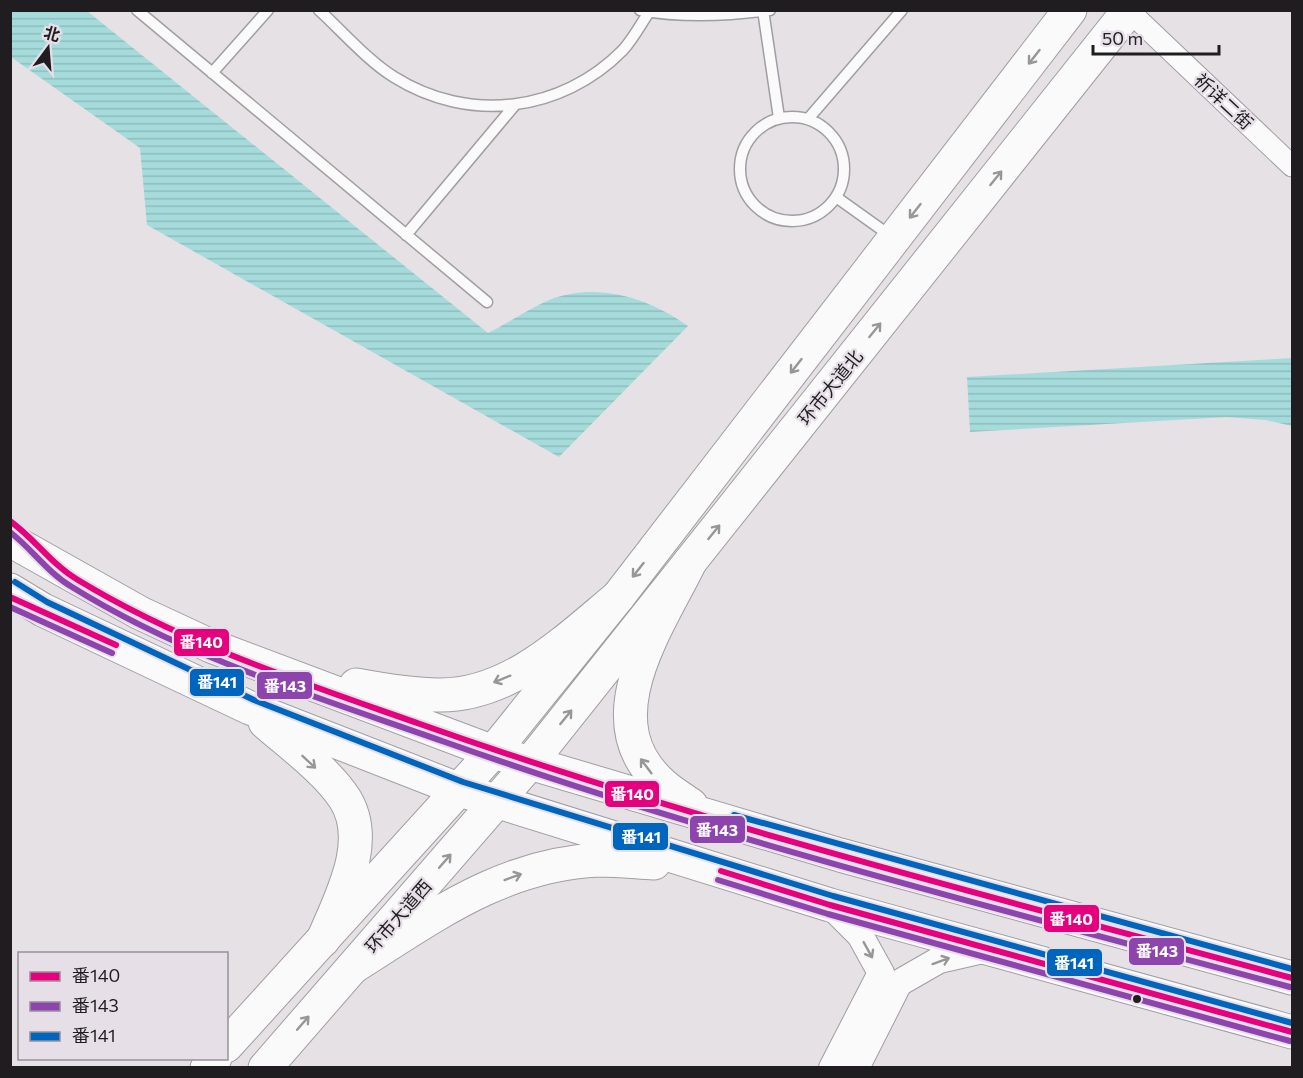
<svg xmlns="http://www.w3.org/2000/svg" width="1303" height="1078" font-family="Commissioner,'Noto Sans SC',sans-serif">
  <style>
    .water { fill: url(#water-rules) }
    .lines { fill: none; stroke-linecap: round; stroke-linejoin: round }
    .service-casing { stroke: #a19ea1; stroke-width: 13 }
    .minor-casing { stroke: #a19ea1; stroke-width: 23 }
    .tertiary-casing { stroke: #a19ea1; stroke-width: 28 }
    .primary-casing { stroke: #a19ea1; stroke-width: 35 }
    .trunk-casing { stroke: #a19ea1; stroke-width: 35 }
    .service { stroke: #fbfafb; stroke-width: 10 }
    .minor { stroke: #fbfafb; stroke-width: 21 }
    .tertiary { stroke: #fbfafb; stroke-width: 26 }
    .primary { stroke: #fbfafb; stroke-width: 33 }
    .trunk { stroke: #fbfafb; stroke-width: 33 }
    .bus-1-casing { stroke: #e6dfe7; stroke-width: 10 }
    .bus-2-casing { stroke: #e6dfe7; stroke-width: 10 }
    .bus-3-casing { stroke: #e6dfe7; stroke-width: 10 }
    .bus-1 { stroke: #e5007d; stroke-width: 6 }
    .bus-2 { stroke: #8e44ad; stroke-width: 6 }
    .bus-3 { stroke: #0065bd; stroke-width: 6 }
    .oneway { stroke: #989798 }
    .bus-dot { fill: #1f1d20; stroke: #e6dfe7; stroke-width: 2 }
    .labels { text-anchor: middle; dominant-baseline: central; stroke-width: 4.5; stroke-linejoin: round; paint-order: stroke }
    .street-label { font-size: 18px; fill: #1f1d20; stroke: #e6dfe7 }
    .line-badge { stroke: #e6dfe7; stroke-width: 2 }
    .badge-label { font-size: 16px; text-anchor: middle; font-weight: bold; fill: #fff }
  </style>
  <defs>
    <pattern id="water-rules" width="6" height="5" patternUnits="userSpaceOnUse" patternTransform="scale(1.5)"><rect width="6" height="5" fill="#a6dbdc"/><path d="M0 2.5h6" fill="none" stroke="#8ebcbc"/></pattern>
  </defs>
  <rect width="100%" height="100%" fill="#e5e1e5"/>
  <path class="water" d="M11,10L87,11L488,333C509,323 528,309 549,300C597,281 649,298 688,326L559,457L147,225L140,148L11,57Z
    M1292,358V426L1265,420L1227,417L970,432L967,377Z"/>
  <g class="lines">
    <defs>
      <path id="service" d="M137,10L487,302
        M319,10C342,31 368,61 394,77C469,124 562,112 623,50C633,39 641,24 649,12
        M640,10C684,18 726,16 770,10
        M763,10L779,118
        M212,73L268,10
        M740 169a52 52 0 1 1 104 0a52 52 0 1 1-104 0Z
        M808,119L902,10
        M836,197L892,237
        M406,235L514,106"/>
      <path id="minor" d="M1129,11L1292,166"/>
      <path id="tertiary" d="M830,905L860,935L881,973L832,1068
        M856,1068L899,983L939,960L987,949"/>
      <path id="primary" d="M226,1046L493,752L618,597L1070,10
        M207,1068L215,1058
        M265,1068L530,763L1129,10"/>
      <path id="trunk" d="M10,540L140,613L211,646L493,752L840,855L1292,978
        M690,562C659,626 593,717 658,780C667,790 680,797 691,805
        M10,590L43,610L250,708L460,790L830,905L1292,1032
        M356,685C383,690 411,695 439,695C510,696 567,639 618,597
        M265,722C290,744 327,771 345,799C372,842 340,899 323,940
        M353,967C431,918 502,864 599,860C617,860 636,862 654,863"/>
    </defs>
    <use href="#service" class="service-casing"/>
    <use href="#minor" class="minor-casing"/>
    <use href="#tertiary" class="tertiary-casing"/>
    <use href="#primary" class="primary-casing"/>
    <use href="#trunk" class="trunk-casing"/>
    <use href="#service" class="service"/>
    <use href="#minor" class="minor"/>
    <use href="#tertiary" class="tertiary"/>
    <use href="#primary" class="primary"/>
    <use href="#trunk" class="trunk"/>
    <defs>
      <path id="bus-1" d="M10,521C35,539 52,565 78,580C183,644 304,683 420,724C706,825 1000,899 1292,978
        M10,597L116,645
        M721,871L830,905L1292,1032"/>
      <path id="bus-2" d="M10,532C32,549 48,573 72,587C186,658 320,698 445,742C722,840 1007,911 1290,987
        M10,607L112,653
        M718,880L828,914L1290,1041"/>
      <path id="bus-3" d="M15,582L47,602L254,700L463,782L833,896L1292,1023
        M734,815L1292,969"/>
    </defs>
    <use href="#bus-1" class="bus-1-casing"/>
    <use href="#bus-2" class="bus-2-casing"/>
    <use href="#bus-3" class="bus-3-casing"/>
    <use href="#bus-1" class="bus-1"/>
    <use href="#bus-2" class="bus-2"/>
    <use href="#bus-3" class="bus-3"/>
  </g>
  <defs><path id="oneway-shaft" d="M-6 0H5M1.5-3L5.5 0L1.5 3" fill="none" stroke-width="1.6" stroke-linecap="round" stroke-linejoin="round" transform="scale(1.5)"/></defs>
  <g class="oneway">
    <use href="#oneway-shaft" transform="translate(1034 57) rotate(128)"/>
    <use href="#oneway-shaft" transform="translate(996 178) rotate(-51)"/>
    <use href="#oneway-shaft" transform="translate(915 211) rotate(128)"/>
    <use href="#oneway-shaft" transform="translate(875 330) rotate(-51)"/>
    <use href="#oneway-shaft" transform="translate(796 366) rotate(128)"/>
    <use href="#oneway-shaft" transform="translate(714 532) rotate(-51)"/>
    <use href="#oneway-shaft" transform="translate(638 570) rotate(128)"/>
    <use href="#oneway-shaft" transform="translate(502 679) rotate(158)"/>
    <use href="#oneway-shaft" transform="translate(566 717) rotate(-51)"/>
    <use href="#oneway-shaft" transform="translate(309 762) rotate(43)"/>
    <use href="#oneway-shaft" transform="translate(646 766) rotate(-127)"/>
    <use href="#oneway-shaft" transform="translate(445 861) rotate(-49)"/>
    <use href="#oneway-shaft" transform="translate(513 877) rotate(-20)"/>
    <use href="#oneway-shaft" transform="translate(868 950) rotate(61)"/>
    <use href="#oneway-shaft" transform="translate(941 961) rotate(-20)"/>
    <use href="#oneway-shaft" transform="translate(303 1023) rotate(-49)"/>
  </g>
  <circle class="bus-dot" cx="1137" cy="999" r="5"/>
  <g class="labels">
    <g class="street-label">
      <text transform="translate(1224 101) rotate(43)">祈详二街</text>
      <text transform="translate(830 387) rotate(-51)">环市大道北</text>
      <text transform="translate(398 916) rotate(-49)">环市大道西</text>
    </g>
  </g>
  <g class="line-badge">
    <rect x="173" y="628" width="57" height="29" rx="6" fill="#e5007d"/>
    <rect x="189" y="668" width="56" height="29" rx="6" fill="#0065bd"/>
    <rect x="256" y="671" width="57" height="29" rx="6" fill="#8e44ad"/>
    <rect x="604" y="780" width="56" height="28" rx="6" fill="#e5007d"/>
    <rect x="689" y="815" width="57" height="29" rx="6" fill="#8e44ad"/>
    <rect x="612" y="822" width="57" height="29" rx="6" fill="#0065bd"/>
    <rect x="1043" y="904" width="57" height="29" rx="6" fill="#e5007d"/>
    <rect x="1128" y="937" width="57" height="29" rx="6" fill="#8e44ad"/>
    <rect x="1046" y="948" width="57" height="29" rx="6" fill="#0065bd"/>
  </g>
  <g class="badge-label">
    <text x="201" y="648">番140</text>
    <text x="217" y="688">番141</text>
    <text x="285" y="692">番143</text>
    <text x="632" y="800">番140</text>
    <text x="717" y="836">番143</text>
    <text x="641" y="843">番141</text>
    <text x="1071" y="925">番140</text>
    <text x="1157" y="957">番143</text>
    <text x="1074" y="969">番141</text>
  </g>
  <rect width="1303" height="1078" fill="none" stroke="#1f1d20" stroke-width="24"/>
  <rect x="18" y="952" width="210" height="108" fill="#e6dfe7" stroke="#969197" stroke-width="1.5"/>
  <rect x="30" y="972" width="30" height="9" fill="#e5007d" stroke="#969197" stroke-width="1.5"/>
  <text x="72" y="982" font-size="18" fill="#1f1d20">番140</text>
  <rect x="30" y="1002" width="30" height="9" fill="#8e44ad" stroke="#969197" stroke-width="1.5"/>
  <text x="72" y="1012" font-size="18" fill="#1f1d20">番143</text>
  <rect x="30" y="1032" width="30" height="9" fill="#0065bd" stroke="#969197" stroke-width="1.5"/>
  <text x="72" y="1042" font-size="18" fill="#1f1d20">番141</text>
  <g transform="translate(48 48) rotate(16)" stroke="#e6dfe7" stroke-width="4.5" paint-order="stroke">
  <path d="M0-4.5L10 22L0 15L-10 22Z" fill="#1f1d20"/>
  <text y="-9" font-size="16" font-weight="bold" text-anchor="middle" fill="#1f1d20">北</text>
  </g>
  <path d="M1093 45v9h126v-9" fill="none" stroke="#1f1d20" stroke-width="3"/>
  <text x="1102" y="45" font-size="18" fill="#1f1d20" stroke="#e6dfe7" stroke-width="4.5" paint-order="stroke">50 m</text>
</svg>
